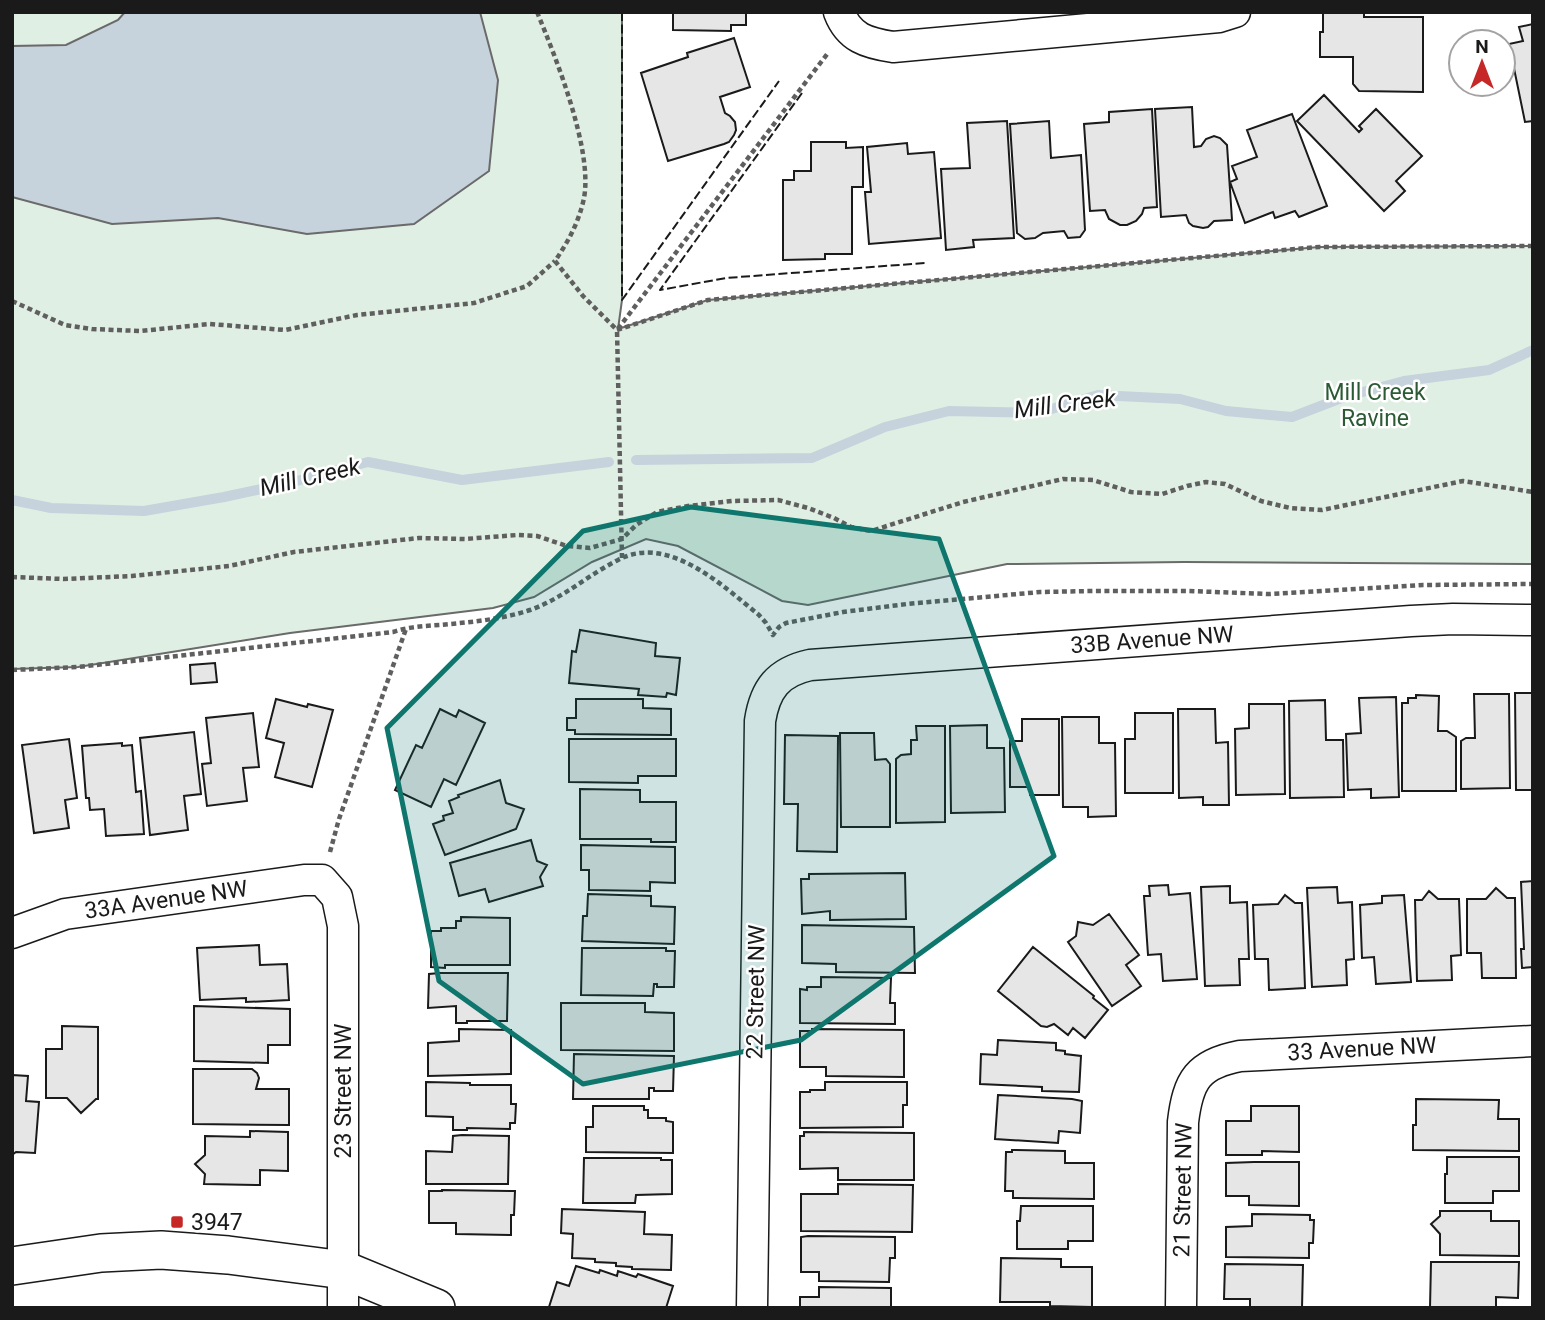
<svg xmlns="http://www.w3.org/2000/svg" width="1545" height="1320" font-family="Roboto,sans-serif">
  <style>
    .green { fill: #e0efe3; stroke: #6a6a6a; stroke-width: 2 }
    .water { fill: #c6d2dc; stroke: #6a6a6a; stroke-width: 2 }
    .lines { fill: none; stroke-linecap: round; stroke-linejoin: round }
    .stream { stroke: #c6d2dc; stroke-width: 10 }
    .building { fill: #e6e6e6; stroke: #1a1a1a; stroke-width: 2 }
    .minor-casing { stroke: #1a1a1a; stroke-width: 33 }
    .tertiary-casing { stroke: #1a1a1a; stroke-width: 40 }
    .path { stroke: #5f5f5f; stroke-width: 4.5; stroke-dasharray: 5 3.5; stroke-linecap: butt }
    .minor { stroke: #fff; stroke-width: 30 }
    .tertiary { stroke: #fff; stroke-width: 37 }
    .fence { stroke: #1a1a1a; stroke-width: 2; stroke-dasharray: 9 3.5; stroke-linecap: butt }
    .marked { fill: #0f766e; fill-opacity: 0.2; stroke: #0f766e; stroke-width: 5; stroke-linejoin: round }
    .poi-dot { fill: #c62828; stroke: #fff; stroke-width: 2.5 }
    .labels { text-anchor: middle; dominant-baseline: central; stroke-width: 5; stroke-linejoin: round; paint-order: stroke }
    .park-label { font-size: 23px; fill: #2b5a34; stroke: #fff }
    .street-label { font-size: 23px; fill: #1a1a1a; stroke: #fff }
    .poi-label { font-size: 23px; fill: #1a1a1a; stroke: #fff; text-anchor: start }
    .water-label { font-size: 24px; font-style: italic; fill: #1a1a1a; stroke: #fff }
  </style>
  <rect width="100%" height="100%" fill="#fff"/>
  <path class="green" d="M12,12H622V300L618,329L708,300L1319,247L1533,246V564L1184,562L1007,564L808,605L782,601L678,546L646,539L592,562L534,597L493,608L290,633L78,667L12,669Z"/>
  <path class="water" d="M125,12H480L498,80L489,171L414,224L307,234L218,218L112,224L12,197V46L66,45L118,20Z"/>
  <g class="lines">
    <path class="stream" d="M636,460L812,458L885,427L949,411L1038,413L1098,395L1180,399L1226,411L1292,417L1344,397L1404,381L1489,370L1533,350
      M12,500L51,508L144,511L224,497L289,483L368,462L462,480L609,462"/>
  </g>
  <path class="building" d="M673,12H746V25H731V31L673,30Z
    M1323,12H1364V17H1423V92L1359,91L1353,84V57H1320V32H1323Z
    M1533,24V121L1525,122L1509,44L1523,41L1519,27Z
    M734,38L750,87L720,97L725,113L730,116L735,122L736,130L734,135L729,142L724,144L668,161L641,73L688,57L687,53Z
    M1324,95L1359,132L1362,129L1359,126L1376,109L1422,156L1396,181L1405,191L1384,211L1297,121Z
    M1192,107L1194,147L1201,146L1206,139L1214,136L1220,138L1227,145L1232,220L1214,221L1208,227L1203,228L1193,226L1189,223L1186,215L1161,217L1155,109Z
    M1152,109L1157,207L1144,208L1142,214L1136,221L1127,225H1120L1109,219L1105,210L1090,211L1084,124L1109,122V112Z
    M1292,114L1327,206L1299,217L1295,211L1275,218L1273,212L1245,223L1230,182L1237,179L1232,166L1257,157L1247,130Z
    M1007,121L1014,238L973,240L974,247L946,250L941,169L970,168L967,123Z
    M1049,121L1051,158L1081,155L1085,230L1080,237L1068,238L1064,231L1043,233L1035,238L1025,239L1017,233L1010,124Z
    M811,142H846V148L863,147V187H852V254H825V259L783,260V180H794V171H811Z
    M907,143L908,154L934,152L941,238L869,244L865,192H871L867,147Z
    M580,630L656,643L655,656L680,658L676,695L667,693L666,697L638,695L639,689L569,683L572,651L576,652Z
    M215,663L217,682L191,684L190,665Z
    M1515,693H1533V790H1516Z
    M1474,694H1509L1510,788L1461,789V741L1466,738H1475Z
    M1416,695L1439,696L1438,731H1447L1456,737V791H1402V703H1408V698H1416Z
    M1396,697L1399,797L1371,798V789L1348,790L1346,734L1361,733L1359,698Z
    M276,699L307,707L308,704L333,710L312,787L275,777L284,743L266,738Z
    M576,699H643V708L671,709V735L575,734V730H567V718H576Z
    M1325,700L1326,740H1343L1344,797L1290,798L1289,701Z
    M1249,704H1284L1285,794L1236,795L1235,729L1249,728Z
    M440,709L456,717L459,710L485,723L456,785L444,779L431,807L395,790L416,745L422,748Z
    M1178,709H1215L1216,743L1228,742L1229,805H1203V797L1179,798Z
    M253,713L259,767L243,768L247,801L207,806L202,764L211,763L206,718Z
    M1135,713H1173V793H1125V739H1135Z
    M1062,717H1099V743H1115L1116,816L1088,817V807H1063Z
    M1022,719H1059V795H1030V787H1010V741H1022Z
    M987,725V748H1004L1005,812L951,813L950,726Z
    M916,726H945V822L896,823V759L901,755L911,754V740H917Z
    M194,732L201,794L184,796L188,830L150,835L140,738Z
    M840,733H874L875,760L886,759L890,764V827H841Z
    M785,735L838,736L837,852L797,851L798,804H784Z
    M69,739L77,798L65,800L69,828L34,833L22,745Z
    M569,739H676V776H638V783L569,782Z
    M122,743V746L132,745L136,792L141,791L144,834L106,836L104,809L90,810L89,798H86L82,746Z
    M500,780L506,803L524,809L516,829L445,855L433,824L444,820L443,816L453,813L449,801L459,797L458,795Z
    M580,789L640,790V802H676V842H651V839H580Z
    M531,840L537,861L547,865L540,877L543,886L489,902L485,889L459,896L450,863Z
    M581,845L675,847V883L650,882V891L589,890V870H581Z
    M905,873L906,919L830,920V911L802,914L801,879H809V874Z
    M1533,881V967L1522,968L1521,949H1524L1521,882Z
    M1168,885L1169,895L1190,893L1197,979L1163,981L1161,954L1148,955L1144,896H1150L1149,886Z
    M1230,886V903L1247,902L1249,959H1239L1240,985L1205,986L1201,887Z
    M1337,887L1338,903L1352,902L1354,959L1346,960L1347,985L1312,987L1307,888Z
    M1496,888L1507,898H1515L1516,978H1482L1481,953H1467V899H1486Z
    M1429,891L1438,899H1459L1461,955L1451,956L1452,980L1417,981L1415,900H1422Z
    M588,894L651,896V906L675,907L674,944L582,941L583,916H587Z
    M1285,895L1295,903H1302L1305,988L1269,990L1268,959H1255L1253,905L1278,904Z
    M1404,895L1411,982L1376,984L1374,957L1362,958L1360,905L1382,903V896Z
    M1109,914L1139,955L1126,965L1141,986L1112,1006L1068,942L1076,936L1078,922L1093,925Z
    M461,917L510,918V965H445V968L431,967V931H441V928H456V921H461Z
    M802,925L914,927L915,973L836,972V964L802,963Z
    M259,945L260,965L287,964L289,1000L246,1002V998L200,1000L197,948Z
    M1033,947L1094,996L1093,998L1108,1010L1085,1038L1073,1028L1068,1035L1054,1024L1047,1027L1041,1026L998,991Z
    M582,948H666V951H675L674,987H657V984H654L653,996L581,995Z
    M440,973H508L507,1021H467V1023H456V1006L428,1008L429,974Z
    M821,977L891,978L890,1003H895V1024L800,1023V989L807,990V987H821Z
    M561,1003H645V1012L674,1013V1051L561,1050Z
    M194,1006L290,1009V1045H268V1063L194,1061Z
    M62,1026L98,1027V1099H96L81,1113L67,1098H46V1049H62Z
    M459,1029L511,1030V1074L428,1076V1043L459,1041Z
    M812,1029L904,1030V1077L826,1076V1067H800V1031H812Z
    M998,1040L1056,1043V1050L1065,1051V1054L1081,1056L1079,1092L1042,1091V1087L980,1084L981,1054L997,1055Z
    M574,1054L674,1056L673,1091H654V1088H649V1099H573Z
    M193,1069H252L257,1073L259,1078L256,1089H289V1125L193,1124Z
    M12,1075L28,1076L26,1101L39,1102L35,1153L16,1152L12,1155Z
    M426,1082L470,1083V1085H511V1104H516L515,1123H510V1129L467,1128V1130H453V1117L426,1116Z
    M825,1082H907V1105H903V1127L800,1128V1092H810V1090H825Z
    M998,1095L1072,1099L1082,1101L1080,1133L1059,1131L1058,1143L995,1139Z
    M1416,1099L1499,1100L1498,1119H1519V1151L1413,1150V1125H1416Z
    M593,1106H644V1110H648V1118H666V1121L673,1122V1153L586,1152V1127H593Z
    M1251,1106H1299V1152L1262,1151V1155H1226V1121H1251Z
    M250,1131L288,1132V1171L260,1170V1185L204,1184L205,1174L195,1164L205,1155V1136L250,1137Z
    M804,1132L914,1133V1180H838V1168L800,1169V1136H804Z
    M462,1135L509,1136L508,1184H426V1151L452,1152L453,1136Z
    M1012,1150L1065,1151V1163H1094V1199L1013,1198V1191H1005L1006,1152H1012Z
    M1447,1157H1519V1191H1493V1203H1445V1174H1447Z
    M584,1158H661V1160H672V1194L636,1195L635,1203H583Z
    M1254,1162H1299V1206L1249,1205V1196H1226V1163Z
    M838,1184L913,1185L912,1232L801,1231V1194H838Z
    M442,1190L515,1191L514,1215H511V1235L456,1234V1223H429V1191H442Z
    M1021,1206H1093V1241H1068V1249H1017V1221H1020Z
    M562,1209L645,1212L644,1234L672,1235L671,1270L632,1269V1267L616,1266V1263L595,1262V1259L572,1258L573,1234L561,1233Z
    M1440,1211H1491V1221H1519V1256L1440,1255V1234L1431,1224L1440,1216Z
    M1252,1214L1310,1215V1220H1314L1313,1243H1309V1258L1226,1257V1227L1252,1226Z
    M808,1236L895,1237V1258H890L889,1282L819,1281V1272H801V1237Z
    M1001,1258L1061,1259V1267H1092V1307L1050,1306V1302H1000Z
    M1431,1262H1519L1518,1298L1496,1297V1308H1430Z
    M1225,1264L1303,1265L1302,1308H1250V1299H1224Z
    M576,1266L599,1273L600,1270L617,1276L618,1271L636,1277L638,1274L673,1286L666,1308L549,1307L557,1282L569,1286Z
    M819,1287L891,1288V1308H800V1297H819Z"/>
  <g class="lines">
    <defs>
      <path id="minor" d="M839,12C849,38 867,43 893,47L1219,17L1235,12
        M12,933L65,914L304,880H322L337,897L343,926V1308
        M752,1308L760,721C765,689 778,672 810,665L1411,621L1453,619L1533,620
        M1181,1308L1183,1122C1188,1080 1198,1064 1240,1056L1533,1041"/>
      <path id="tertiary" d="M12,1266L101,1253L161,1250L228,1255L344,1270L436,1308"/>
    </defs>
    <use href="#minor" class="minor-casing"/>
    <use href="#tertiary" class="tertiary-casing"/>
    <path class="path" d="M537,12C556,58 593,150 584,198C579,222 568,242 555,261L583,296L617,330
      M12,301L65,325L92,329L140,331L210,324L285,330L357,315L474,303L527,286L555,261
      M617,330L708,300L1319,247L1533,246
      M622,558L617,330L828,53
      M12,577L63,579L132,576L229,566L294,552L419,538L465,539L517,535L537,536L567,546L590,548L622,539L636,525L657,512L688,506L732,501L778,500L808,508L834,518L851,527L871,531L963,502L1063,479L1093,480L1131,492L1162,494L1187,486L1206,482L1225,484L1261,501L1290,508L1322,510L1463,481L1533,492
      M12,670L78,667L393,632C408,627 424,626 440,625C470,622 500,620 530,610C562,599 588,575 618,560C668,533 723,586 759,615L766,623L773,635L779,627L786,623L843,612L907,604L1040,592L1093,591H1188L1269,594L1423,585L1533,584
      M330,852L339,819L406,629"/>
    <use href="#minor" class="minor"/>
    <use href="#tertiary" class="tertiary"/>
    <path class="fence" d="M622,12V300L779,81
      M802,93L660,290L726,278L925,263"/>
  </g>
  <path class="marked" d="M691,507L939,539L1054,856L801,1040L583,1084L439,981L387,728L583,531Z"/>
  <rect class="poi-dot" x="170" y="1215" width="14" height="14" rx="3.5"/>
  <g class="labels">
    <g class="park-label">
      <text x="1375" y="392">Mill Creek<tspan x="1375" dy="26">Ravine</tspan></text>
    </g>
    <g class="street-label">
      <text transform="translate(1152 640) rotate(-4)">33B Avenue NW</text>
      <text transform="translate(166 900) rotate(-8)">33A Avenue NW</text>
      <text transform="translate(756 992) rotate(-89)">22 Street NW</text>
      <text transform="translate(1362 1049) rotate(-3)">33 Avenue NW</text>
      <text transform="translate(343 1091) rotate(-90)">23 Street NW</text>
      <text transform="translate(1183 1190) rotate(-89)">21 Street NW</text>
    </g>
    <g class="poi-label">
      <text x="191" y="1222">3947</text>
    </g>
    <g class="water-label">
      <text transform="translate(1065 404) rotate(-7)">Mill Creek</text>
      <text transform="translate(310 477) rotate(-13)">Mill Creek</text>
    </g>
  </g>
  <rect width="1545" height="1320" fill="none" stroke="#1a1a1a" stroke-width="28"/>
  <g transform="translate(1482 63)"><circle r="33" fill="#ffffff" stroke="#a3a3a3" stroke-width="2"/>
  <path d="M0-5L12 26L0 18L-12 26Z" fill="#c62828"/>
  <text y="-10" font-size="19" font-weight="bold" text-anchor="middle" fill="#1a1a1a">N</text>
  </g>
</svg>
